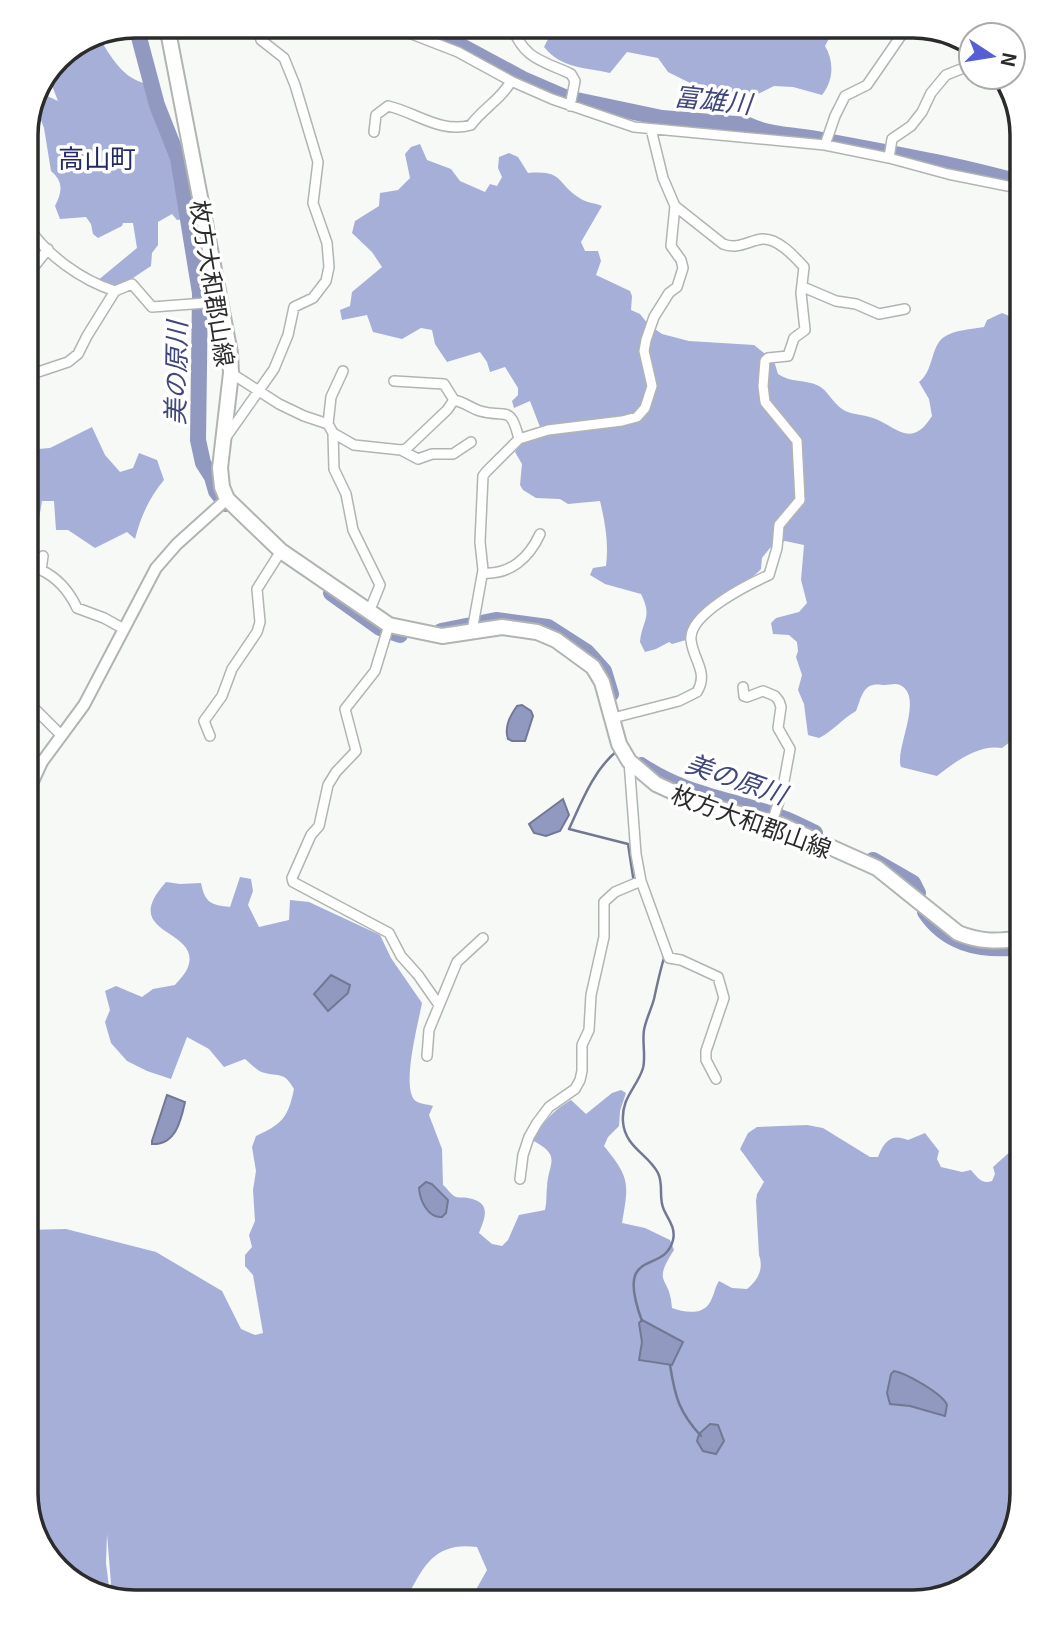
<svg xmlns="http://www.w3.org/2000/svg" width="1048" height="1628" font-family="Georgia,'Noto Sans JP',serif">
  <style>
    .forest { fill: #a6afd7 }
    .water { fill: #9199c1; stroke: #727894; stroke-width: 2 }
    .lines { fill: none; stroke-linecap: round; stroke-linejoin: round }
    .stream { stroke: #727894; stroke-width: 2.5 }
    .river { stroke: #9199c1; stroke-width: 16 }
    .minor-casing { stroke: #b1b5b2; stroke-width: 12 }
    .tertiary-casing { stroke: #b1b5b2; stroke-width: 14 }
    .primary-casing { stroke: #b1b5b2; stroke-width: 18 }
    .minor { stroke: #fff; stroke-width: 9 }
    .tertiary { stroke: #fff; stroke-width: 10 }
    .primary { stroke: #fff; stroke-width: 14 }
    .labels { text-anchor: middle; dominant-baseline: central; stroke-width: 7; stroke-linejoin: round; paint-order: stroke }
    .street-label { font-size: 24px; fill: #2a2b2a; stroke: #fff }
    .water-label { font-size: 26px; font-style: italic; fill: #3f477c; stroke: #fff }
    .neighbourhood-label { font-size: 26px; fill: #252962; stroke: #fff }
    .rim { fill: none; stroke: #2a2b2a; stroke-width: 3.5 }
  </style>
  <rect width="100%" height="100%" fill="#f6f9f6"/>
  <path class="forest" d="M552,26H836L825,46C834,61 834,80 822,95L793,87L774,86L734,106L717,104L690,83L668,72L658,58L627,52L610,73C584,67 562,69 544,47L549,37V31Z
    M101,41C114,61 123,78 147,84L178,168L185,219L177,220L172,214L158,222V245L152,253L151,266L121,286L115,287L97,281L137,248L133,223H123L122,226L98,238L93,234L91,224L86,217L60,219L55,206C62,192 64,182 51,171L44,128L36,107L43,94L58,101L51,83L55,66L68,57L69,54Z
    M420,144L427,160L451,169L460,181L485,192L490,184L497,186L502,177L498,168L499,157L509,153L518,157L528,173C565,170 555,183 581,199C587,203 596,203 602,206L581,242L585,251H598L601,261L596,275L630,291L632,296L631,310L640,314L648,324L662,334L689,341L754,345L774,361L778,374C791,383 805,379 819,386C828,391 833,403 842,409C851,415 862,414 873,418C896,426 911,450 932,416L929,399L919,382C934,371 930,347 944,337C954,330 972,329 984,327L987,320L1002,313L1022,321V733L1002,748C978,744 955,762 937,776L901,767C894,749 925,697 900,685C896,683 890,685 884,685C881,685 877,684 873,685C862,687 860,702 856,711C842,719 833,731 819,738L808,735L804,704L798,690L802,675L796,657L798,651L797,642L789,635L773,634L771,623L776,618L799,612L807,603L801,580L804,545L785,541L770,548L762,558L761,569C754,577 748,579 739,585C721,594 690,620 686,640L672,644L669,642L656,649L645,652L640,642C642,620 653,618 641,594L605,584L590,575L593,568L606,566C609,543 605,522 600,501L568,504L560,499L536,498L523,490L520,485L522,464L515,452L521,443L539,436L540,427L530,401L514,408L512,401L518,395V388L505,367L490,372L487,362L480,352L447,362L435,344L432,330L421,328L402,339L373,332L367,315L342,320L340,310L350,306L352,292L382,267L372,252L352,233L355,221L379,206L380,193L398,190L410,178L405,154L411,147Z
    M92,427L105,455L120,472L133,468L139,453L157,460L164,480C149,498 141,516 135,539L127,532L95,548L68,530H56L54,501H42L39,519L26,521V450L50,448Z
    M240,877L251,879L253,891L248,905L259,927L289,920L290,900L309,902L380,935L391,958L422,1003C418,1024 403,1080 413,1098C416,1104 427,1104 433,1106L429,1115L442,1149L443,1185C447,1188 451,1195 456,1197C460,1198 464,1197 468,1198C491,1202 486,1216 479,1233L492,1244L502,1246L508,1240L519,1215L545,1210C547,1202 546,1196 547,1187C548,1163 563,1156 532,1140C543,1123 553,1110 571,1100L586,1114L612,1093L621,1090L626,1093L620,1111L619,1126L608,1137L604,1146C630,1178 629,1183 622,1223L645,1228L670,1240L674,1250C651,1286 670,1274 672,1308C686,1313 706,1316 712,1298C715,1292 715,1287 719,1281L732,1288L747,1289C758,1280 764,1269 759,1255L756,1201L757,1194L764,1182L740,1149L748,1133L757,1127L807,1125L823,1128L870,1157H878C884,1141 892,1133 908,1140L925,1133L939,1151L937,1159L941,1167L962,1172L971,1170C977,1177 982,1185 992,1181L995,1174L993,1167L1022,1141V1493L1004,1553L961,1590L912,1602H485L473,1595L487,1570L477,1547C438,1542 425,1562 409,1594L417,1602H129L112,1596L107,1534L106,1563L110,1595L75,1584L38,1541L26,1492V1230L66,1229L156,1252L222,1291L241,1329L255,1335L263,1333L253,1275L245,1266V1255L252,1247L249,1235L255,1221L253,1190L256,1171L252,1147L256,1136C282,1124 288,1118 294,1089C284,1072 282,1077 265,1073C258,1072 251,1064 245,1059L224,1067L209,1049L187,1037L171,1079L147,1071L127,1061L111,1043L105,1022L110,1010L105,991L116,986L142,997L153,989L175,985C179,980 186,973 188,967C202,928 117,936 166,882L180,884L201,883C205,903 211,905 230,907Z"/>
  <path class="water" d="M522,705L531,711L533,716L525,741H512L508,739C504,727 510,716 517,706Z
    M563,799L569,815L560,831L546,836L534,833L529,824Z
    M331,975L350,985L348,993L328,1011L314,994Z
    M167,1095L185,1102C181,1120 176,1145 152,1144V1141Z
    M426,1182L432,1184L448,1200L446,1213L442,1217C428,1218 420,1201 419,1188Z
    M642,1320L683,1342L672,1365L639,1360L642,1342L639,1323Z
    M894,1371C906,1373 943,1394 947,1405L945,1416L910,1406L890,1404L887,1393L891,1374Z
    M710,1424L718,1425L724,1441L716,1454L703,1451L697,1441L699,1434Z"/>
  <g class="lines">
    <path class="stream" d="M617,751C594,769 581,803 569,829L628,844L634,883
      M642,1321C614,1245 664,1276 673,1240C676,1228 668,1219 664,1210C658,1198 664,1185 658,1173C648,1154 625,1147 623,1122C621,1097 637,1088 643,1068C646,1056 642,1042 644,1030C646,1019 651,1010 654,999C657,985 660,971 664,958L663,953
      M670,1365C675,1397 679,1412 701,1436"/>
    <path class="river" d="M136,26L157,105L178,158L200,293L198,440L203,463L212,477L216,491L226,504
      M412,26L456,43L523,79L567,98L662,118L748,125C771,136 798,135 822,140C889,153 956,164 1022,183
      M331,593L380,628L400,635
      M441,631L496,620L548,627L587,652L604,671L611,694
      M641,765C685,795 731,799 780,817C792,821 803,827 815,833
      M873,860L913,883L918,893
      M925,912C946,943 977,950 1012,948"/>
    <defs>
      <path id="minor" d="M391,26L458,52L511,81L552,99L634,127L825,145L889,158L948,174L1022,189
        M512,26C523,59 543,61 571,74L575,81L570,106
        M374,132L376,115L388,106C415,112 441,134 471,125C482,109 502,99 511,81
        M825,145L835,116L845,96L867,85L907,27
        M889,158L892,139L911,126L922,112L931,93L946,75L971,65
        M26,224C46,255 81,280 115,291
        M26,277L48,249
        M803,287L836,301L856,304L879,314L905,309
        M231,373L279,404L304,416L328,424L333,433L334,469L346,494L353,530L380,585L369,612
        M26,376L68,362L78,354L87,336L115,291L132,284L152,307L219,302
        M394,381L444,384L454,400
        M328,424L331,397L343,371
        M333,433L354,445L401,450L406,449L447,410L454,400C464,402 471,408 480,411C506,419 510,403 519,439
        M224,440L274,369L288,335L294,307L313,298L326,281L329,267L327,243L313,203L318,162L295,85L284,58L261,40L259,26
        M401,450L418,459L432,454H453L471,442
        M43,556L41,570C58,578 69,591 77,608L104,618L124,629
        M483,573C510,575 529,558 540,534
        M389,625L375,671L345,709L356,751L336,772L328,785L319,826L311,835L292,878L293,882L389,933L401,956L418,975L439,1005
        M472,631L483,570L480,542L483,476L486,472L519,439L548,430L622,421L637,417L645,408L652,386L644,351L646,340L654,317L669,293L677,287L683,268L681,260L671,246L675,206L663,178L651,129
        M743,687L744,696L747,697L763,691L775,696L779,701L781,707L778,728L790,749L782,792L772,822
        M26,700L61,735
        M613,718L679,701L697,692C709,672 693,660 691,640C688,614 749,584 769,575L777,548L779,525L800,500L797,441L765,402L763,386L765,361L768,358L788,356L794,338L805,330L801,293L804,267C794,256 778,238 762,239C748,241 738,250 723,244L675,206
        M210,736L204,721L222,696L232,669L257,632L260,622L257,589L281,551
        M629,761L636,854L641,881L669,958L681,960L718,977L724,998L706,1051V1060L716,1079
        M26,762L32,758L42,762
        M1013,940L1022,952
        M427,1056L429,1030L457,962L483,938
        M520,1179L523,1155L529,1137L537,1123L549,1107L575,1089L580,1080L582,1071V1045L589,1030L591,995L604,937V902L615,892L641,881"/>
      <path id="tertiary" d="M26,797L42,762L84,705L156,568L177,544L227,499"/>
      <path id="primary" d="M167,26L230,353L231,373L220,468L222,487L227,499L281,551L389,625L442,636L502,627L537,632L556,640L593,667L602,682L619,744L629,761L656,784L695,802L781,825L877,868L958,933C980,942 998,942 1022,938"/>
    </defs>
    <use href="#minor" class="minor-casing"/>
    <use href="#tertiary" class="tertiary-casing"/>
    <use href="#primary" class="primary-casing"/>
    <use href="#minor" class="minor"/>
    <use href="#tertiary" class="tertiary"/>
    <use href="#primary" class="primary"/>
  </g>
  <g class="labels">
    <g class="street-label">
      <text transform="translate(214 283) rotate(81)">枚方大和郡山線</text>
      <text transform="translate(752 820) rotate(20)">枚方大和郡山線</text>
    </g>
    <g class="water-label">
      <text transform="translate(713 98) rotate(6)">富雄川</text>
      <text transform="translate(174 373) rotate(-89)">美の原川</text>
      <text transform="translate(737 777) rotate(19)">美の原川</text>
    </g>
    <g class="neighbourhood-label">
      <text x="97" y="156">高山町</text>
    </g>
  </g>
  <path d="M0 0H1048V1628H0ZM135 38H913A97 97 0 0 1 1010 135V1493A97 97 0 0 1 913 1590H135A97 97 0 0 1 38 1493V135A97 97 0 0 1 135 38Z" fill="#fff" fill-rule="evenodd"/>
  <path class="rim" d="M135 38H913A97 97 0 0 1 1010 135V1493A97 97 0 0 1 913 1590H135A97 97 0 0 1 38 1493V135A97 97 0 0 1 135 38Z"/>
  <g transform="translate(992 56) rotate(102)"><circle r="33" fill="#ffffff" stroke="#aaaaaa" stroke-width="2"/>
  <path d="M0-5L12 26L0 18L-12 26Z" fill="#565ed5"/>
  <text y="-10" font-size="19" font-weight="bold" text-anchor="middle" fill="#2a2b2a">N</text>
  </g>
</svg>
